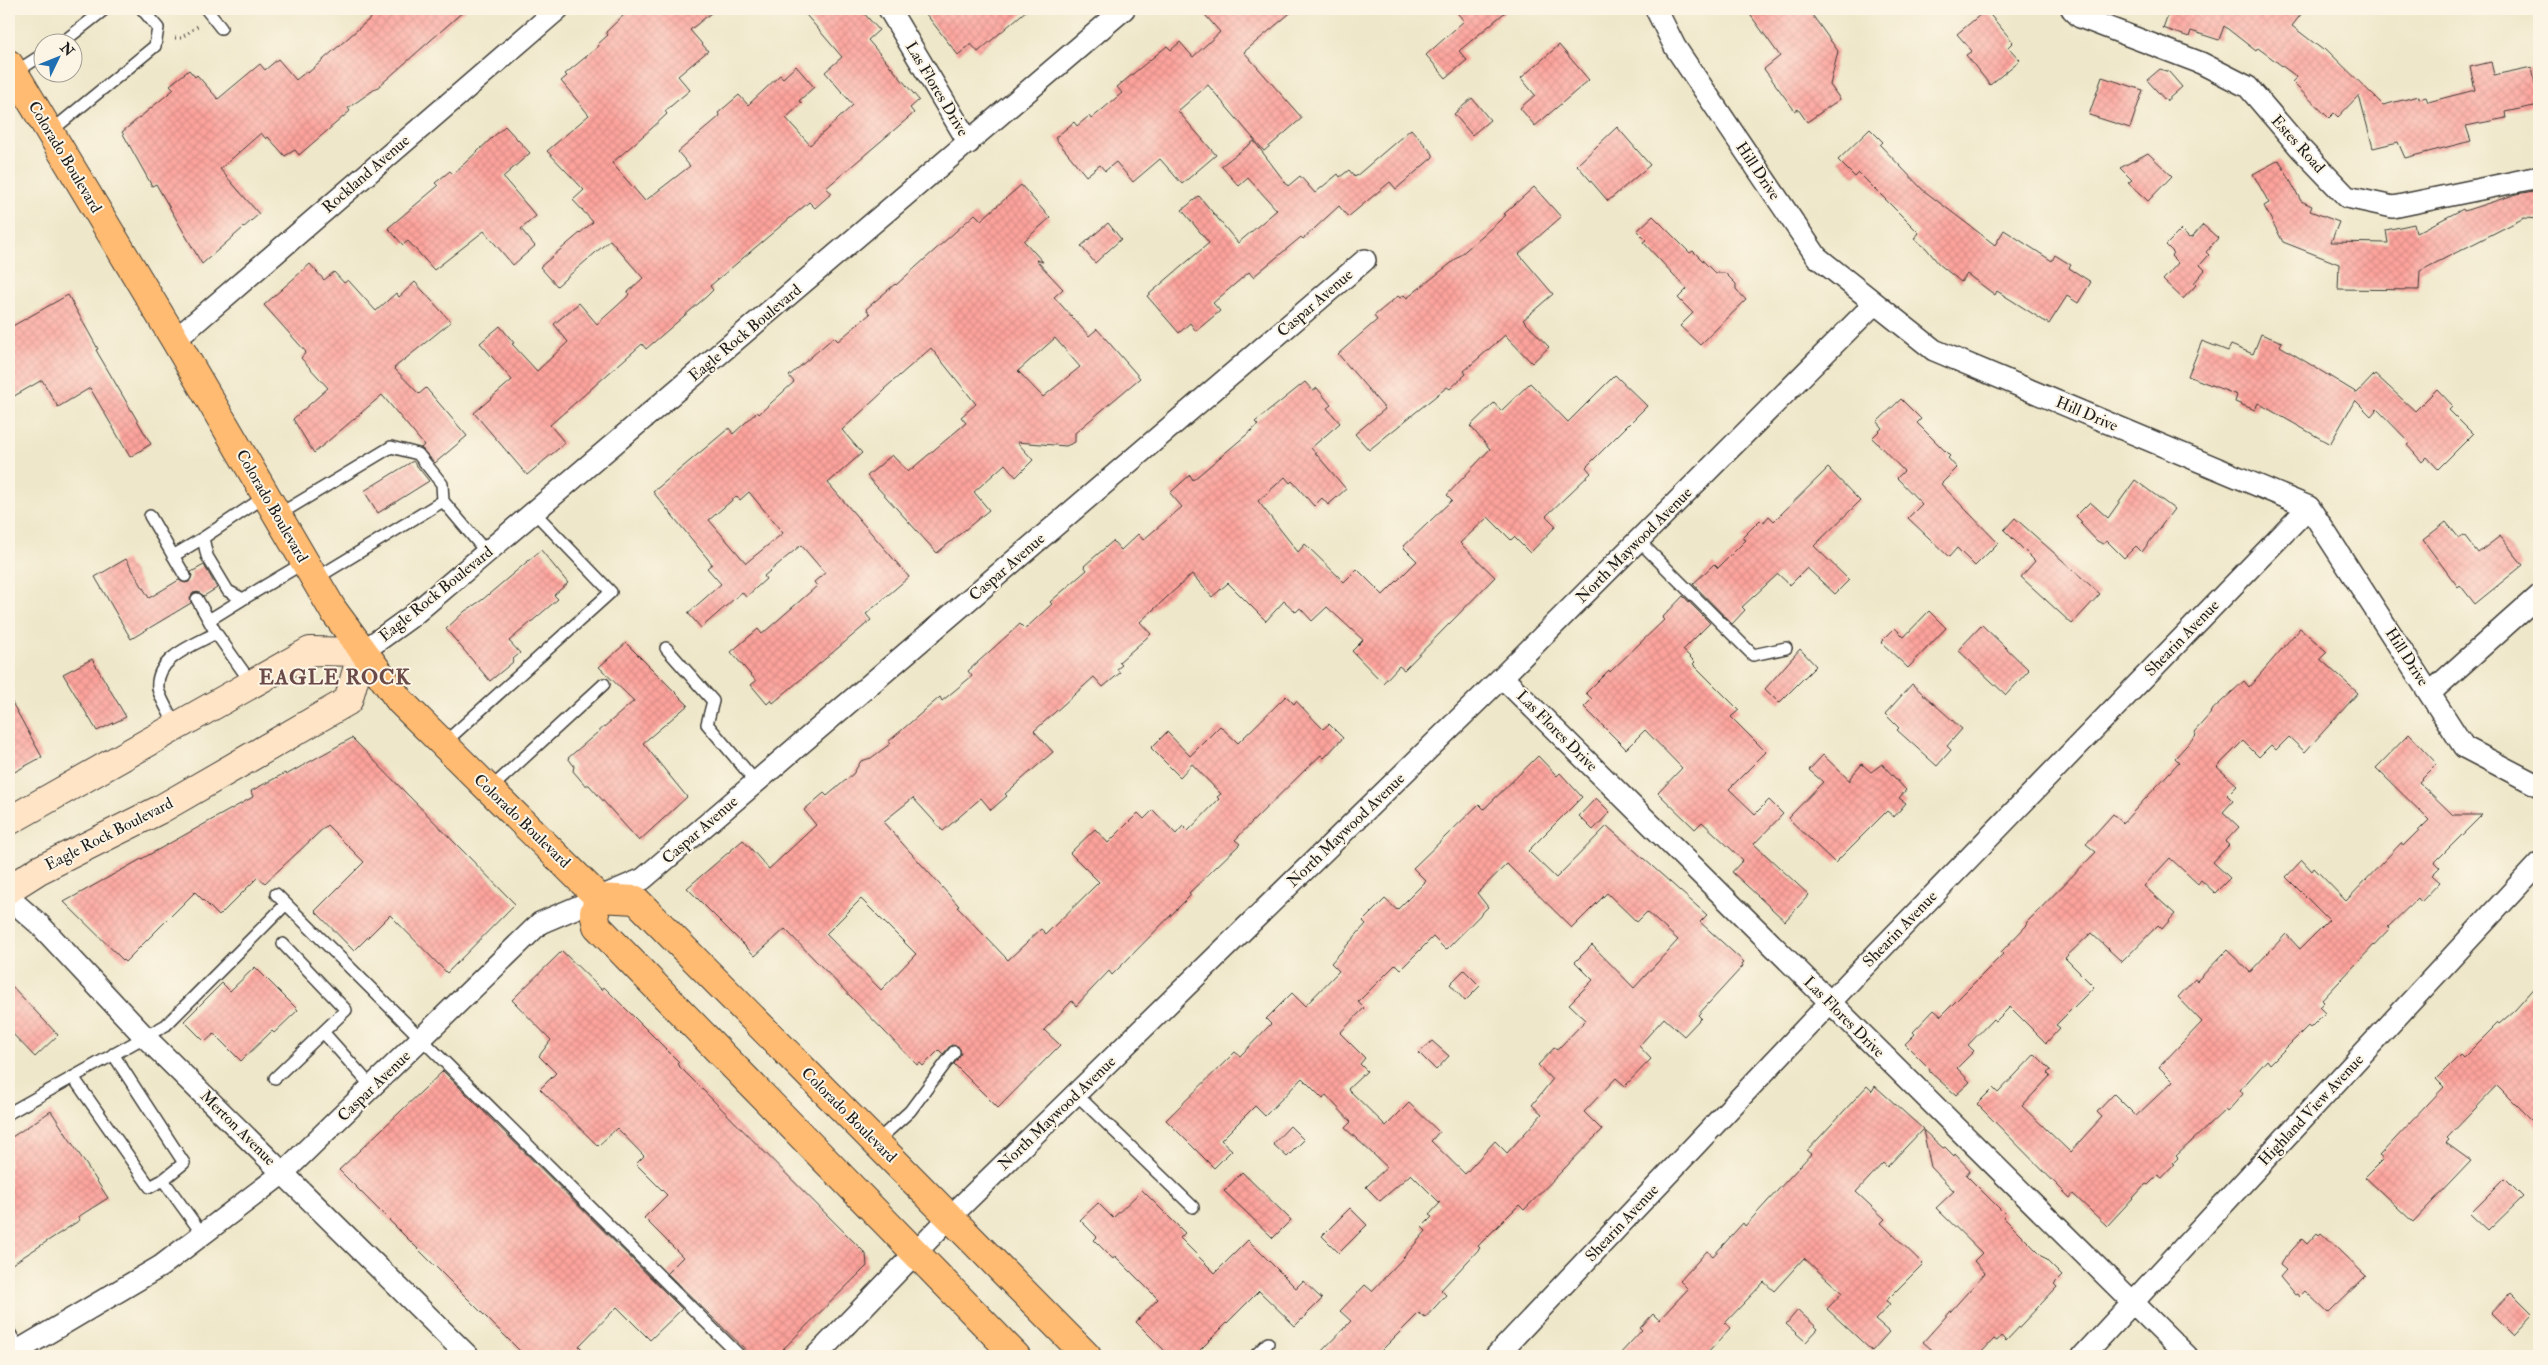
<svg xmlns="http://www.w3.org/2000/svg" width="2548" height="1365" font-family="'IM FELL Double Pica',serif">
  <style>
    .building { fill: url(#building-cross-hatch); fill-rule: evenodd }
    .lines { fill: none; stroke-linecap: round; stroke-linejoin: round }
    .service-casing { stroke: #3c3a36; stroke-width: 14 }
    .minor-casing { stroke: #3c3a36; stroke-width: 24 }
    .secondary-casing { stroke: #3c3a36; stroke-width: 30 }
    .primary-casing { stroke: #3c3a36; stroke-width: 30 }
    .path { stroke: #3c3a36; stroke-width: 3; stroke-dasharray: 1 4; stroke-linecap: butt }
    .service { stroke: #fff; stroke-width: 11 }
    .minor { stroke: #fff; stroke-width: 21 }
    .secondary { stroke: #ffe4c6; stroke-width: 28 }
    .primary { stroke: #ffbb71; stroke-width: 28 }
    .labels { text-anchor: middle; dominant-baseline: central; stroke-width: 4; stroke-linejoin: round; paint-order: stroke }
    .street-label { font-size: 16px; fill: #1c1c1c; stroke: #fcf5e5 }
    .district-label { font-size: 21px; font-weight: bold; letter-spacing: 1px; fill: #6b4b49; stroke: #fcf5e5 }
  </style>
  <defs>
    <pattern id="building-cross-hatch" width="8" height="8" patternUnits="userSpaceOnUse" patternTransform="scale(1.25)"><rect width="8" height="8" fill="#fda39c"/><path d="M0 0l8 8M0 8l8-8" fill="none" stroke="#d88c86"/></pattern>
  </defs>
  <rect width="100%" height="100%" fill="#fcf5e5"/>
  <filter id="ink" filterUnits="userSpaceOnUse"><feTurbulence type="fractalNoise" baseFrequency=".02" numOctaves="2"/><feDisplacementMap in="SourceGraphic" scale="10" xChannelSelector="R" yChannelSelector="G"/><feConvolveMatrix kernelMatrix="1 2 1 2 8 2 1 2 1" color-interpolation-filters="sRGB"/></filter>
  <filter id="wash" filterUnits="userSpaceOnUse"><feTurbulence type="fractalNoise" baseFrequency=".0096" numOctaves="4" result="noise"/><feDisplacementMap in="SourceGraphic" scale="20" xChannelSelector="R" yChannelSelector="G"/><feGaussianBlur stdDeviation="1.12" result="paint"/><feColorMatrix in="noise" values="0 0 0 0 0 0 0 0 0 0 0 0 0 0 0 0 0 1.4 0 .05"/><feComposite in="paint" operator="in"/></filter>
  <g filter="url(#wash)">
    <rect width="100%" height="100%" fill="#efe7c9"/>
    <g id="blocks">
      <path class="building" d="M381,9H466L378,87L348,108L350,111L299,155L295,150L285,156L268,137L266,139L261,133L220,169L259,214L202,264L156,184L152,186L122,132L174,89L170,85L189,70L195,77L197,75L218,99L260,64L265,70L278,59L296,80L307,71L308,73Z
        M630,9H716L690,30L708,51L678,76L690,90L665,111L667,114L651,129L612,163L645,201L690,166L678,152L720,116L718,113L739,95L748,105L780,75L783,78L796,66L814,87L799,101L802,103L786,118L810,145L853,105L825,72L842,57L801,9H860L879,30L868,40L919,100L910,108L914,113L826,188L832,193L815,208L809,202L710,286L713,290L706,297L646,349L642,344L550,425L565,443L527,475L474,413L512,380L480,343L500,326L514,343L512,344L537,371L568,342L554,324L579,303L597,324L627,297L629,294L628,292L643,278L610,240L557,286L540,267L593,222L573,200L584,190L547,151L589,115L561,81L567,76L565,74L599,46L598,44L608,35L606,32Z
        M922,9H1028L978,52L971,44L958,55Z
        M1200,9H1295L1244,52L1302,118L1264,151L1208,85L1178,111L1216,155L1182,184L1160,159L1133,182L1116,162L1105,171L1100,165L1086,176L1055,138L1074,122L1077,126L1089,116L1091,119L1122,93L1117,87L1167,46L1171,50L1180,42L1193,57L1220,32Z
        M1454,9H1509L1459,51L1467,60L1446,78L1426,55L1464,21Z
        M1746,9H1808L1838,51L1830,85L1840,99L1807,122L1798,109L1795,111L1764,69L1780,56Z
        M2170,9H2305L2292,26L2323,50L2325,48L2383,105L2419,96V99L2426,97L2428,102L2475,90L2470,67L2491,62L2494,75L2532,67L2539,105L2505,112L2506,118L2466,126L2471,141L2405,158L2398,142L2373,148L2359,95L2338,117L2334,113L2329,118L2292,82L2297,77L2258,48L2256,51L2224,26L2219,40L2191,31L2189,37L2163,28Z
        M1986,10L2013,42L2008,47L2020,60L1990,85L1966,55L1972,51L1957,34Z
        M1559,45L1589,80L1535,126L1520,108L1535,95L1521,78Z
        M2160,69L2169,72L2182,87L2166,101L2147,80Z
        M2102,77L2143,90L2130,128L2089,115Z
        M1472,98L1490,120L1472,135L1454,114Z
        M505,126L530,153L503,177L536,216L521,229L535,246L513,265L484,231L434,270L408,241L403,245L388,228L438,186L435,183L450,171L453,174Z
        M1617,127L1650,165L1608,201L1577,165Z
        M1411,129L1433,154V157L1396,189L1390,182L1348,217L1339,206L1303,239L1301,237L1253,277L1249,272L1213,303L1220,311L1196,331L1190,323L1179,333L1147,296L1209,243L1182,210L1199,196L1238,243L1277,210L1248,178L1239,186L1221,166L1254,141L1288,186L1300,176L1315,193L1338,174L1340,177L1349,170L1355,177Z
        M1870,129L1883,142L1880,145L1923,190L1995,245L2004,230L2052,261L2055,255L2071,265L2069,268L2091,282L2078,303L2067,296L2049,324L1997,291L1995,295L1967,274L1961,282L1939,264L1926,248L1914,239L1919,233L1859,173L1855,177L1838,160Z
        M2148,153L2172,176L2148,201L2128,183L2132,180L2120,168Z
        M2279,160L2301,201L2312,206L2310,211L2339,222L2331,242L2388,243L2386,230L2414,224L2416,233L2463,209L2464,211L2517,194L2539,190V219L2524,218L2420,271L2419,290L2338,289L2339,264L2283,242L2264,206L2269,203L2253,174Z
        M1021,185L1050,218L1024,241L1043,262L1036,260L1063,289L1054,297L1089,336L1097,329L1140,378L1075,433V442L1066,446L1017,442L1033,460L1016,477L1005,464L974,492L989,510L937,553L867,476L892,455L908,472L966,423L961,417L976,404L931,348L884,389L885,390L842,430L862,453L828,483L909,577L866,614L871,620L773,703L771,700L767,704L751,685L756,681L731,652L758,629L762,634L817,586L814,582L825,573L801,545L764,576L766,579L746,597L742,592L701,628L688,613L721,584L707,568L712,564L653,492L729,428L733,434L757,412L759,414L794,382L789,376L834,337L838,341L870,314L866,309L895,284L896,285L975,214L981,220ZM1055,338L1080,367L1043,397L1018,371ZM749,492L783,533L746,563L709,520L737,496L740,500Z
        M1534,187L1561,217L1519,254L1553,294L1523,320L1549,347L1532,363L1505,335L1464,371L1466,374L1450,389L1447,387L1369,450L1355,434L1385,409L1338,354L1377,320L1374,316L1398,296L1400,298L1404,295L1407,298L1450,264L1506,215L1504,214Z
        M1653,216L1690,253L1693,251L1715,273H1725L1736,284V289L1746,300L1700,345L1680,326L1693,313L1678,298L1687,289L1643,242L1646,240L1637,231Z
        M1108,223L1121,239L1095,263L1081,246Z
        M2203,225L2218,238L2206,252L2209,255L2200,265L2205,270L2194,283L2196,285L2183,299L2163,280L2178,263L2171,256L2174,253L2166,245L2181,230L2189,238L2192,237Z
        M310,264L324,280L334,272L344,283L348,280L376,311L396,293L399,297L415,282L451,322L394,368L419,394L426,388L467,436L435,463L421,448L424,445L382,395L314,453L293,419L328,388L301,358L306,352L264,305Z
        M68,295L98,349L96,350L151,444L130,457L90,388L58,407L42,380L9,399V328Z
        M2261,334L2282,342L2280,346L2357,393L2375,374L2415,411L2437,389L2453,406L2449,410L2473,434L2438,469L2427,457L2422,462L2407,445L2410,443L2377,409L2371,416L2355,400L2330,444L2258,403L2255,410L2235,402L2237,395L2188,376L2202,341L2228,351L2231,345L2253,354Z
        M1615,375L1647,406L1586,467L1591,473L1546,516L1556,526L1530,553L1514,537L1511,540L1488,517L1460,543L1495,577L1404,670L1399,666L1383,683L1352,651L1363,640L1327,607L1312,621L1300,608L1296,612L1284,601L1266,621L1228,583L1212,597L1192,574L1140,622L1151,634L1119,662L1122,665L1117,669L1120,673L1103,687L1094,677L1034,731L1053,752L1005,794L1007,796L991,810L981,798L943,831L913,798L883,822L959,906L957,907L1008,960L1041,929L1046,934L1099,882L1070,853L1095,829L1108,843L1138,813L1144,819L1153,810L1176,834L1183,826L1188,831L1219,799L1217,797L1221,794L1192,764L1180,777L1151,748L1167,732L1190,756L1220,726L1238,743L1286,696L1294,704L1296,701L1323,729L1329,724L1343,738L1324,758L1321,755L1306,769L1255,819L1235,840L1240,844L1189,893L1191,895L1112,975L1109,971L1076,1006L1072,1001L1044,1030L1060,1045L998,1108L954,1064L961,1053L958,1046L951,1045L943,1054L939,1050L923,1066L920,1063L917,1065L785,929L755,956L687,888L743,840L769,869L816,825L804,810L824,793L827,796L853,774L861,761L871,758L890,744L888,742L940,697L942,701L972,676L968,671L1020,624L1025,629L1052,604L1050,602L1087,570L1084,566L1113,541L1121,550L1138,534L1143,540L1182,507L1170,493L1190,475L1193,480L1258,425L1255,422L1305,382L1313,391L1317,388L1331,405L1327,408L1340,423L1311,448L1346,489L1328,505L1322,498L1314,506L1292,481L1290,483L1285,477L1258,501L1298,552L1305,544L1344,582L1357,569L1383,595L1417,561L1403,547L1452,500L1447,495L1490,449L1470,426L1494,403L1501,411L1530,383L1568,422ZM861,899L916,954L881,990L826,934Z
        M1901,399L1921,419L1917,423L1950,456L1948,458L1957,468L1941,484L1998,543L1975,566L1957,548L1949,557L1908,518L1922,504L1897,478L1904,471L1872,438L1882,428L1877,422Z
        M413,461L429,481L378,513L364,491Z
        M1828,468L1860,501L1814,546L1849,580L1835,594L1807,568L1790,585L1778,574L1742,607L1745,610L1732,624L1693,584L1714,564L1718,568L1746,540L1742,538L1760,520L1763,523L1769,516L1774,521Z
        M2135,480L2174,509L2142,552L2136,546L2124,558L2107,541L2103,544L2097,541L2080,523L2082,522L2076,516L2090,502L2108,518Z
        M2015,518L2100,594L2072,624L2021,577L2035,561L2004,530Z
        M2446,522L2459,538L2464,535L2478,553L2500,536L2523,565L2475,604L2460,585L2458,587L2423,540Z
        M541,550L568,583L554,595L558,599L509,641L520,653L512,660L513,662L490,681L446,629L465,611L482,600Z
        M126,559L149,598L179,580L185,583L189,582L192,576L191,572L204,565L217,588L204,596L198,592L193,593L190,598L191,603L131,639L95,577Z
        M1683,596L1710,623L1683,650L1695,662L1693,664L1739,710L1731,717L1766,752L1729,789L1755,814L1769,800L1783,814L1754,844L1809,895L1785,921L1732,872L1743,860L1702,822L1695,829L1658,793L1682,768L1645,730L1626,749L1584,707L1592,699L1586,693L1609,670L1610,672L1664,620L1662,618Z
        M1929,611L1946,628L1908,668L1881,642L1895,628L1904,637Z
        M1982,625L2029,670L2006,695L1958,650Z
        M2300,628L2327,652L2320,659L2358,693L2305,752L2289,737L2276,750L2271,745L2259,757L2243,741L2217,767L2237,785L2227,795L2233,801L2223,812L2239,827L2225,842L2229,845L2213,862L2230,878L2215,893L2201,880L2198,884L2170,858L2144,886L2175,914L2162,929L2158,925L2122,962L2091,933L2065,958L2094,987L2056,1025L2060,1028L2046,1043L2010,1007L1996,1021L1993,1019L1968,1045L1974,1051L1957,1068L1970,1082L1956,1095L1930,1072L1929,1068L1905,1044L1915,1034L1913,1032L1934,1010L1941,1016L2003,954L2001,952L2028,924L2026,923L2096,852L2086,844L2113,814L2123,823L2179,762L2175,758L2196,735L2194,732L2211,713L2210,712L2244,681L2249,687Z
        M626,643L688,705L643,743L687,797L639,841L589,785H585L573,771L574,766L568,758L634,701L599,667Z
        M1800,649L1816,666L1779,703L1765,689Z
        M92,659L126,717L97,731L63,674Z
        M1912,684L1962,729L1947,746L1951,750L1937,766L1897,730L1899,728L1885,714Z
        M9,697L42,757L9,775Z
        M2409,734L2437,764L2419,782L2453,815H2482L2435,862L2440,867L2432,875L2440,882L2421,902L2418,898L2388,927L2390,928L2322,1000L2324,1002L2319,1007L2325,1013L2310,1028L2308,1026L2270,1064L2267,1060L2240,1090L2243,1094L2227,1112L2225,1110L2176,1156L2178,1158L2173,1163L2175,1164L2162,1178L2158,1175L2148,1185L2146,1184L2107,1226L2073,1194L2070,1198L1977,1104L1993,1088L1998,1093L2035,1054L2051,1070L2047,1073L2050,1076L2022,1106L2070,1152L2102,1117L2097,1112L2114,1094L2136,1116L2173,1081L2159,1067L2202,1022L2178,997L2195,979L2197,981L2227,950L2250,972L2286,934L2300,949L2329,920L2286,877L2302,860L2312,871L2314,868L2346,901L2401,843L2403,846L2429,820L2376,768Z
        M352,738L515,904L447,973L390,915L354,951L315,911L364,862L327,825L265,883L258,877L219,916L195,892L125,962L64,902L253,797L251,791L285,773L286,775Z
        M1823,755L1850,781V778L1862,764L1871,772L1882,764L1906,790L1899,798L1906,803L1894,817L1887,811L1835,863L1788,818L1823,782L1809,770Z
        M1538,756L1557,776L1560,773L1582,797L1528,851L1556,878L1607,826L1707,915L1700,922L1744,962L1742,964L1743,966L1698,1015L1701,1018L1684,1036L1664,1018L1639,1046L1651,1059L1625,1086L1616,1078L1584,1112L1602,1130L1524,1210L1519,1205L1478,1246L1480,1248L1441,1290L1446,1295L1425,1318L1419,1313L1376,1356H1317L1351,1321L1340,1311L1365,1285L1372,1291L1404,1257L1426,1231L1422,1227L1432,1217L1429,1215L1440,1203L1411,1174L1380,1201L1366,1187L1387,1167L1345,1128L1351,1122L1326,1095L1323,1099L1302,1078L1265,1116L1255,1106L1221,1140L1232,1150L1214,1168L1166,1120L1235,1052L1240,1056L1271,1024L1266,1019L1292,993L1305,1006L1339,971L1331,963L1366,924L1363,921L1385,899L1397,910L1426,881L1413,868L1479,804L1484,809ZM1507,864L1572,928L1607,893L1637,922L1647,912L1678,940L1634,988L1592,945L1575,962L1593,980L1569,1004L1586,1020L1557,1050L1554,1048L1538,1065L1552,1080L1532,1105L1542,1114L1507,1153L1495,1141L1465,1174L1431,1141L1439,1132L1409,1103L1386,1126L1348,1089L1367,1071L1360,1064L1365,1058L1340,1033L1364,1008L1358,1002L1396,964L1401,969L1433,937L1446,950L1488,907L1477,893Z
        M1596,798L1610,812L1593,830L1579,816Z
        M562,951L602,990L604,987L679,1062L677,1064L866,1254L867,1266L776,1356H752L667,1273L683,1257L644,1218L667,1195L636,1164L644,1156L617,1128L598,1146L540,1089L556,1073L539,1056L551,1040L512,1000Z
        M255,967L298,1010L274,1033L272,1031L241,1061L214,1034L205,1042L184,1021L222,983L230,991Z
        M1464,970L1480,986L1465,1001L1450,984Z
        M9,983L58,1035L35,1057L9,1030Z
        M2539,983V1128L2497,1086L2447,1138L2449,1140L2446,1143L2471,1161L2413,1222L2365,1177L2383,1159L2379,1156L2444,1087L2436,1079L2460,1055L2463,1058L2498,1023L2499,1024L2515,1010Z
        M1432,1041L1449,1056L1436,1070L1419,1053Z
        M443,1071L682,1309L650,1340L617,1307L579,1346L589,1356H525L339,1170Z
        M1867,1086L1872,1091L1875,1086L1923,1129L1887,1167L1883,1163L1856,1192L1885,1219L1881,1223L1923,1264L1886,1301L1890,1304L1875,1320L1889,1332L1872,1351L1827,1309L1842,1293L1804,1258L1774,1291L1764,1282L1725,1323L1731,1328L1705,1356H1618L1642,1330L1640,1328L1653,1314L1659,1320L1688,1289L1680,1281L1707,1251L1713,1256L1743,1223L1745,1226L1811,1154L1807,1151Z
        M51,1111L108,1198L78,1217L80,1220L9,1266V1139Z
        M1290,1126L1304,1140L1287,1157L1273,1144Z
        M1923,1130L1943,1148L1945,1147L1954,1156L1955,1154L1970,1170L1966,1175L2005,1214L2003,1217L2062,1276L2054,1284L2057,1287L2006,1341L2001,1336L1997,1341L1994,1339L1978,1356H1939L1923,1342L1985,1273L1974,1261L1982,1253L1936,1208L1954,1191L1931,1167Z
        M1242,1172L1291,1220L1273,1238L1224,1191Z
        M2505,1179L2523,1197L2488,1231L2470,1214Z
        M1142,1190L1185,1233L1180,1238L1215,1273L1248,1240L1296,1288L1303,1281L1322,1299L1295,1326L1259,1291L1194,1356H1170L1136,1322L1158,1299L1115,1256L1113,1259L1094,1240L1097,1237L1080,1220L1098,1203L1113,1218Z
        M1350,1208L1367,1225L1339,1253L1322,1236Z
        M2317,1233L2319,1235L2321,1233L2366,1276L2328,1313L2305,1291L2299,1297L2297,1294L2295,1295L2280,1277L2286,1270L2280,1265L2282,1261L2302,1239L2307,1244Z
        M2511,1292L2533,1314L2513,1335L2491,1313Z
        M1798,1310L1818,1329L1806,1342L1786,1324Z"/>
    </g>
  </g>
  <g filter="url(#ink)">
    <use href="#blocks" fill-opacity="0" stroke="#3c3a36" stroke-width="1"/>
    <g class="lines">
      <defs>
        <path id="service" d="M206,9L221,28
          M63,42L105,9
          M14,73L42,55
          M50,132L155,46L158,28L142,9
          M266,496L203,538L207,556L228,591L243,599L305,562
          M278,515L391,447L418,454L442,484L443,501
          M150,516L185,576
          M1638,540L1753,655L1786,648
          M173,556L203,538
          M315,579L443,501L487,553
          M197,599L216,633L252,684
          M209,620L243,599
          M666,648L713,701L707,724L756,782
          M176,727C172,717 159,697 158,688C155,658 194,645 216,633
          M443,744L611,592L534,512
          M489,790L604,684
          M276,894L740,1356
          M283,944L346,1010L323,1032
          M113,1054L184,1163L163,1180
          M73,1077L150,1187L163,1180L203,1235
          M275,1078L323,1032L372,1087
          M1076,1094L1193,1207
          M9,1113L166,1025L286,904
          M876,1142L910,1111L954,1052
          M9,1332L20,1350
          M1255,1356L1268,1343"/>
        <path id="minor" d="M889,9L969,143
          M1656,9L1675,47L1817,257L1934,350L2309,507L2464,747L2539,786
          M2072,9L2080,17L2201,63L2248,87L2301,149L2347,197L2393,207L2539,177
          M175,340L558,9
          M362,652L412,616L1124,9
          M1502,677L2187,1356
          M2430,693L2539,595
          M9,898L40,925L144,1036L468,1356
          M9,1356L161,1266L283,1173L540,923L643,879L1365,260
          M816,1356L950,1217L1502,677L1875,303
          M1496,1356L1854,977L2309,507
          M2083,1356L2539,863"/>
        <path id="secondary" d="M9,821L310,651L362,652L348,701L159,810L39,870L9,889"/>
        <path id="primary" d="M9,64L175,340L333,610L400,701L599,898L636,900L1087,1356
          M599,898L594,912L597,926L1016,1356"/>
      </defs>
      <use href="#service" class="service-casing"/>
      <use href="#minor" class="minor-casing"/>
      <use href="#secondary" class="secondary-casing"/>
      <use href="#primary" class="primary-casing"/>
      <path class="path" d="M175,38H181L199,25"/>
      <use href="#service" class="service"/>
      <use href="#minor" class="minor"/>
      <use href="#secondary" class="secondary"/>
      <use href="#primary" class="primary"/>
    </g>
  </g>
  <g class="labels">
    <g class="street-label">
      <text transform="translate(937 89) rotate(59)">Las Flores Drive</text>
      <text transform="translate(2298 144) rotate(48)">Estes Road</text>
      <text transform="translate(65 157) rotate(59)">Colorado Boulevard</text>
      <text transform="translate(1758 171) rotate(56)">Hill Drive</text>
      <text transform="translate(366 174) rotate(-41)">Rockland Avenue</text>
      <text transform="translate(1315 303) rotate(-41)">Caspar Avenue</text>
      <text transform="translate(745 333) rotate(-40)">Eagle Rock Boulevard</text>
      <text transform="translate(2087 414) rotate(23)">Hill Drive</text>
      <text transform="translate(272 506) rotate(60)">Colorado Boulevard</text>
      <text transform="translate(1634 545) rotate(-45)">North Maywood Avenue</text>
      <text transform="translate(1007 567) rotate(-41)">Caspar Avenue</text>
      <text transform="translate(436 594) rotate(-39)">Eagle Rock Boulevard</text>
      <text transform="translate(2182 638) rotate(-46)">Shearin Avenue</text>
      <text transform="translate(2407 657) rotate(57)">Hill Drive</text>
      <text transform="translate(1557 731) rotate(45)">Las Flores Drive</text>
      <text transform="translate(522 821) rotate(44)">Colorado Boulevard</text>
      <text transform="translate(700 830) rotate(-41)">Caspar Avenue</text>
      <text transform="translate(1346 830) rotate(-44)">North Maywood Avenue</text>
      <text transform="translate(109 834) rotate(-27)">Eagle Rock Boulevard</text>
      <text transform="translate(1900 929) rotate(-46)">Shearin Avenue</text>
      <text transform="translate(1844 1017) rotate(45)">Las Flores Drive</text>
      <text transform="translate(374 1086) rotate(-44)">Caspar Avenue</text>
      <text transform="translate(2311 1110) rotate(-47)">Highland View Avenue</text>
      <text transform="translate(1057 1113) rotate(-44)">North Maywood Avenue</text>
      <text transform="translate(849 1115) rotate(45)">Colorado Boulevard</text>
      <text transform="translate(238 1128) rotate(45)">Merton Avenue</text>
      <text transform="translate(1622 1223) rotate(-47)">Shearin Avenue</text>
    </g>
    <g class="district-label">
      <text x="335" y="677">EAGLE ROCK</text>
    </g>
  </g>
  <rect width="2548" height="1365" fill="none" stroke="#fcf5e5" stroke-width="30"/>
  <g transform="translate(58 58) rotate(47)"><circle r="24" fill="#fcf5e5" stroke="#a29e95"/>
  <path d="M0-4L9 19L0 12L-9 19Z" fill="#1f6fb2"/>
  <text y="-8" font-size="14" font-weight="bold" text-anchor="middle" fill="#1c1c1c">N</text>
  </g>
</svg>
